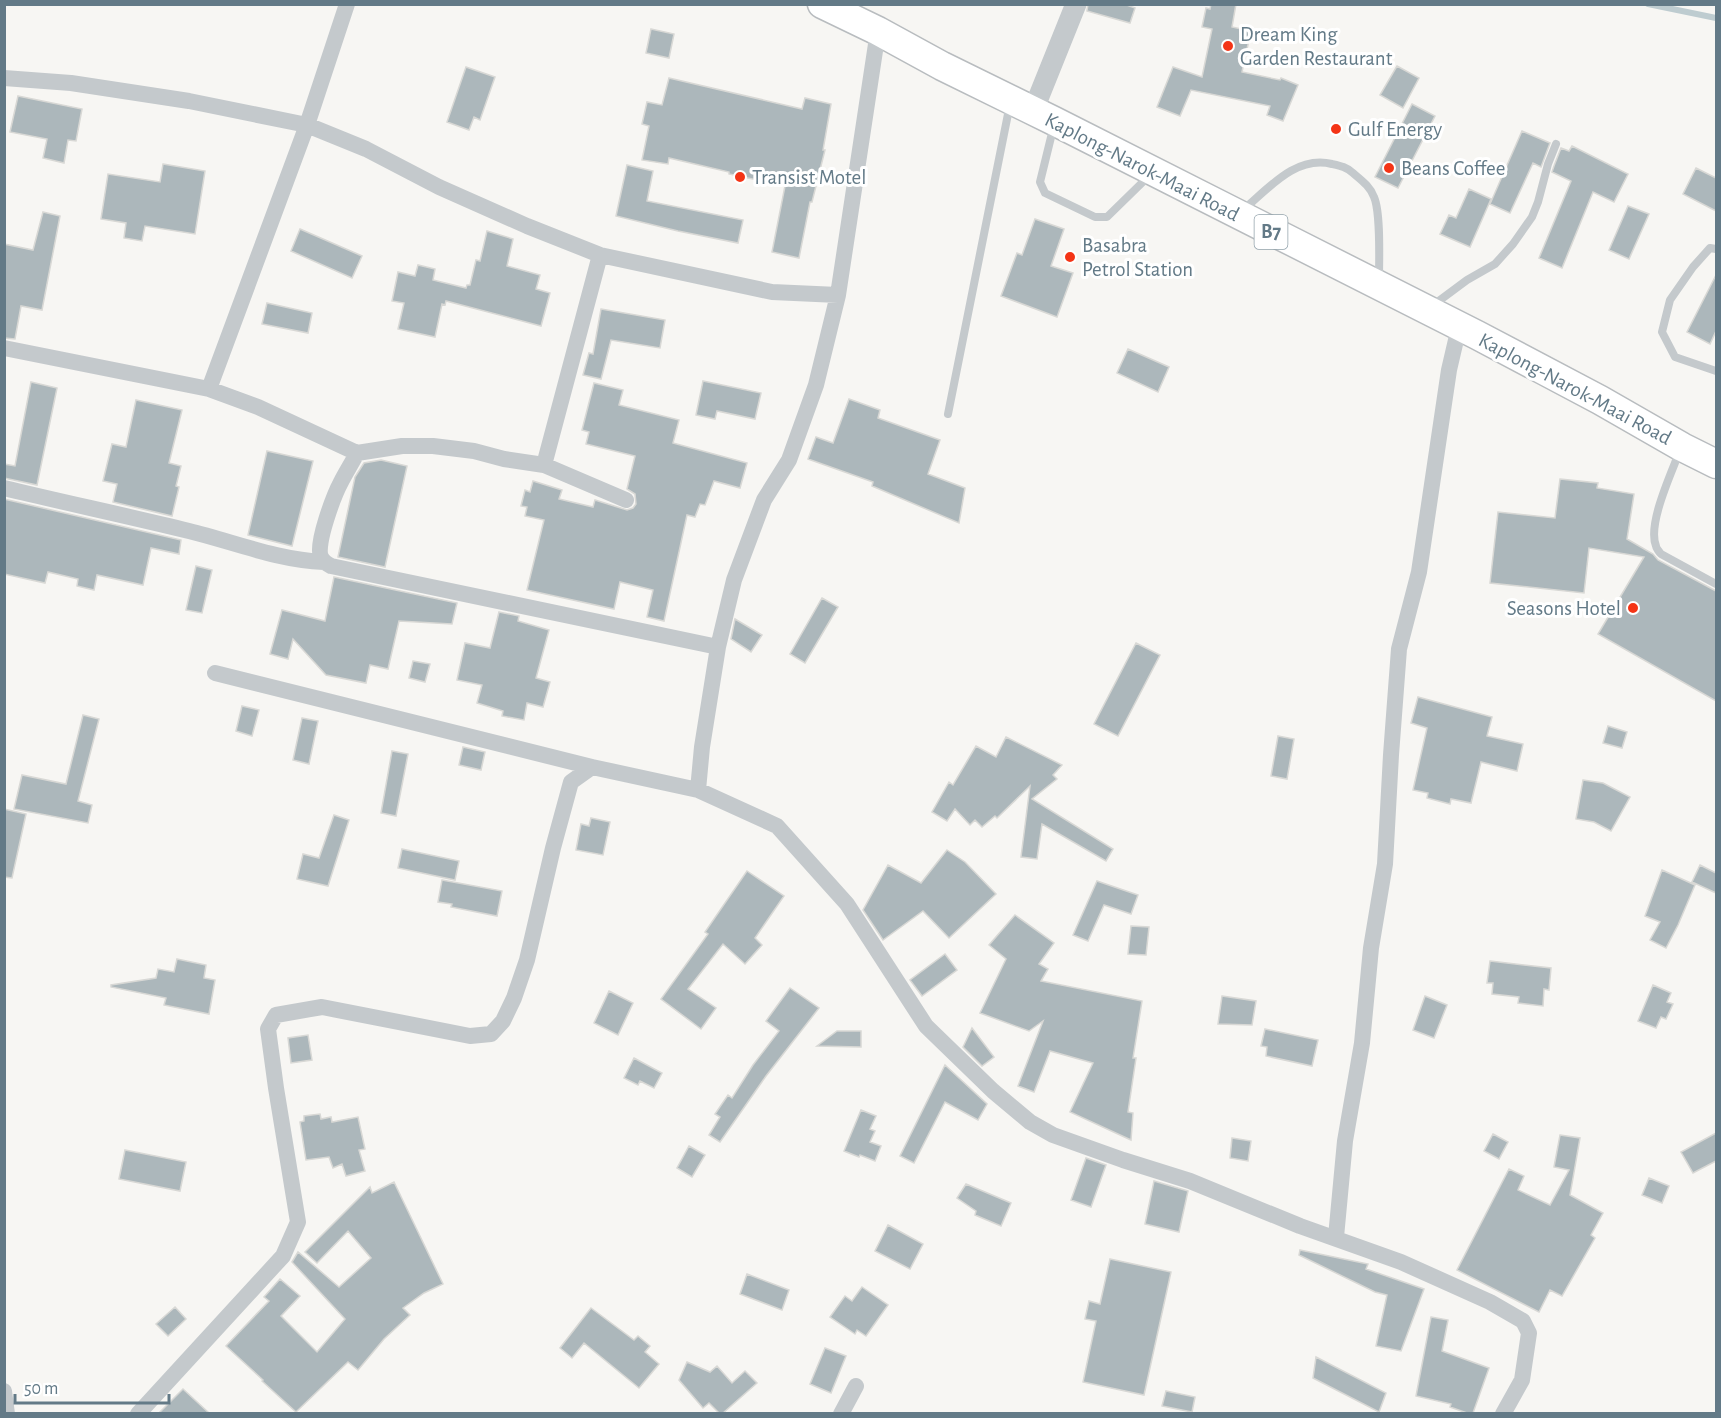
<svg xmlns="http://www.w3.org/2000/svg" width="1721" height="1418" font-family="'Alegreya Sans',sans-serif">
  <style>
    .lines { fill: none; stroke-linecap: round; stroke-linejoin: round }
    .stream { stroke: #beccd0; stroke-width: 6 }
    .building { fill: #acb7bb; stroke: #d8d8d5; stroke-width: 1.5 }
    .trunk-casing { stroke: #b8bcbf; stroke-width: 31 }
    .service { stroke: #c4c9cc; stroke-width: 8 }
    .minor { stroke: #c4c9cc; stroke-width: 16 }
    .tertiary { stroke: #c4c9cc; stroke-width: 21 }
    .trunk { stroke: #fff; stroke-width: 28 }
    .poi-dot { fill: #f43416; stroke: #fff; stroke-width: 2 }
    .labels { text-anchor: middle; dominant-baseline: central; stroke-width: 6; stroke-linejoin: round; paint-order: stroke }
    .shield { fill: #fff; stroke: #92a2ab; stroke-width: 1.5 }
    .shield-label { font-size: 20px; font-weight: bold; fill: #637a87 }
    .poi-label { font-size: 21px; fill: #637a87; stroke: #fff; text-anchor: start }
    .street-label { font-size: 21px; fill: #637a87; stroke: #fff }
  </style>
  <rect width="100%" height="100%" fill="#f7f6f3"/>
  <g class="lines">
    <path class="stream" d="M1648,4L1716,18"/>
  </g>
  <path class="building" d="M1088,4H1124L1135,8L1130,23L1087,11Z
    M1211,4H1236L1232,27L1251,31L1242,72L1280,80L1281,78L1298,85L1283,121L1267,115L1270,106L1191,90L1180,116L1157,107L1173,67L1202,77L1212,29L1202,27L1206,8L1210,9Z
    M651,29L674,34L669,58L646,53Z
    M1397,66L1419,78L1403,108L1380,95Z
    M466,67L495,77L480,120L474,117L469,130L447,122Z
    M669,78L802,109L805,98L831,104L823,150H825L812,202H810L799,258L772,252L785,186L729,174V172L669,158L668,164L642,160L649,126L642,124L647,102L662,105Z
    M18,96L82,109L76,141L68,140L64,163L43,158L47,139L10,132Z
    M1412,104L1435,116L1398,188L1375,177Z
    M1522,131L1550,143L1541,167L1533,163L1510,213L1490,204Z
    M1572,146L1628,174L1614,202L1593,192L1562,268L1539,258L1571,181L1552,172L1554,166L1561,148L1569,151Z
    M163,164L205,171L195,234L145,226L142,241L124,238L126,223L101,219L108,174L160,182Z
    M627,165L653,171L647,201L743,220L738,243L678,231L616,216Z
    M1696,168L1716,178V211L1683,194Z
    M1469,189L1491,199L1470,247L1440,234L1449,215L1456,218Z
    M1628,206L1649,214L1629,259L1609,250Z
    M43,212L60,216L42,310L21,306L15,339L4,338V244L33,250Z
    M1035,219L1064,229L1051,266L1073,273L1057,317L1001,296L1017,253L1022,255Z
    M300,229L362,256L352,278L291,251Z
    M487,231L513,239L507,266L540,275L536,289L550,293L541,326L446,301L445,305L442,304L435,337L398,329L404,303L392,301L398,272L415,276L418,265L435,269L433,280L466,288L467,285H470L476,260L480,261Z
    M1716,275V331L1710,344L1687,332Z
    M267,303L312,313L308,333L262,324Z
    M601,309L665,320L660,348L611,340L601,379L583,375L589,353L593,354Z
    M1128,349L1169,367L1158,392L1117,373Z
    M703,381L761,393L755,419L717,411L715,419L696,415Z
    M31,382L57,388L37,485L4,478V464L15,466Z
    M594,383L623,390L619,405L679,420L673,443L747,463L740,488L714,481L705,505L700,504L695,517L687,515L664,621L647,617L653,590L620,582L614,609L527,590L544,520L525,516L527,507L521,506L525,490L530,492L533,481L562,490L559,499L593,507L595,500L627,510L633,508L636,504L635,494L627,489L635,456L586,444L589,432L582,430Z
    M849,399L880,410L878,418L940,440L928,474L965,488L959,523L872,486L873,482L808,459L816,437L833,443Z
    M136,400L182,410L169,463L181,466L176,486L179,487L172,516L113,502L117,484L103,481L112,444L126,447Z
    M267,451L313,461L292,546L248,535Z
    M381,460L407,466L385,567L338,557L355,477L364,463Z
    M1560,479L1598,483L1597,488L1634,494L1627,539L1653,554L1658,560L1716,591V701L1598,634L1644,557L1589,548L1584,593L1490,583L1498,512L1555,518Z
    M4,499L181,540L179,554L151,548L143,585L97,575L94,590L77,586L78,579L48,572L45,583L4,574Z
    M196,566L212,570L202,613L186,610Z
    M334,577L457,603L452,624L399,621L388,669L370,665L366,683L326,675L293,639L288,659L270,654L282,610L325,621Z
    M822,598L838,607L805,663L790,654Z
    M499,612L519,616L518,621L549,630L536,678L550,682L543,707L527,703L524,720L502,716L503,711L477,703L482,685L457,680L465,643L490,648Z
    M735,619L762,635L751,652L731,639Z
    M1136,643L1160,655L1118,736L1094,724Z
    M413,661L430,664L425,682L409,678Z
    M1418,697L1492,717L1487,736L1523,744L1517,771L1481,762L1471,803L1451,799L1450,804L1427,798L1428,793L1413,790L1427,728L1411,723Z
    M242,706L259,710L252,736L236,731Z
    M83,715L99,719L78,801L92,805L88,823L14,809L22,775L66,784Z
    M302,718L318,721L309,764L293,760Z
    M1608,726L1627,732L1622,748L1603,743Z
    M1278,736L1294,739L1287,779L1271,776Z
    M1006,737L1062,765L1053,775L1057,779L1032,799L1113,849L1106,861L1042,824L1037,859L1021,857L1030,786L997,818L995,816L982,827L975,820L970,825L955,809L947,821L932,812L949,782L953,785L976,746L996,757Z
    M463,747L485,752L481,770L459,765Z
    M392,751L408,754L396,816L381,813Z
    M1583,780L1603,783L1630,797L1611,831L1594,822L1576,819Z
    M4,809L26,814L12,878L4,877Z
    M334,815L349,820L328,886L297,879L303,854L319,858Z
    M591,818L610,822L603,855L576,850L581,824L589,826Z
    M402,849L459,861L455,880L398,868Z
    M947,850L965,862L996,894L949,938L923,911L883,940L863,910L888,865L921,883Z
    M1700,865L1716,873V893L1692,882Z
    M1662,870L1695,885L1678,925L1666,948L1650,940L1660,922L1645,916Z
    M747,871L784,896L755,938L762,945L745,964L723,944L688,989L716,1008L701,1029L661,999L708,934L705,932Z
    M442,880L502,891L497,916L451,907L452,904L438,902Z
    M1097,881L1138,895L1131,914L1104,905L1088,941L1073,935Z
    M1015,915L1054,943L1039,964L1048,969L1041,981L1142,1001L1133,1058H1136L1128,1112L1133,1113L1131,1140L1070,1112L1093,1063L1050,1051L1034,1092L1018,1086L1043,1021L1029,1031L980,1013L1006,959L989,945Z
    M1131,926L1149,927L1146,955L1128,954Z
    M945,954L957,970L922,996L910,980Z
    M177,959L206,965L204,978L215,980L209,1014L164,1005L166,998L111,987V985L156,978L158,969L174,972Z
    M1490,961L1551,968L1549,990L1544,989L1543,1006L1518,1003L1519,997L1492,994L1493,983H1487Z
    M1653,985L1671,993L1667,1002L1673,1004L1666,1019L1661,1017L1656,1028L1638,1021Z
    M790,988L819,1008L766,1076L720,1142L709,1135L720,1117L715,1114L728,1095L732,1098L753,1065L779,1031L766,1021Z
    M609,991L633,1003L618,1035L594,1023Z
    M1222,996L1256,1001L1252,1025L1218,1024Z
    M1425,996L1447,1005L1434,1038L1413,1030Z
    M972,1028L994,1057L982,1066L963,1047Z
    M1265,1029L1318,1040L1312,1066L1266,1056L1267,1047L1261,1046Z
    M837,1031H861V1047L817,1046Z
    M308,1035L312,1060L291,1063L288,1038Z
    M634,1058L662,1073L654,1088L640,1081L638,1085L624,1078Z
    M945,1065L987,1104L978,1120L945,1102L914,1163L900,1156Z
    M861,1110L876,1116L870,1129L875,1131L870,1142L881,1146L875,1161L860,1155L859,1157L844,1151Z
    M320,1114L321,1119L331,1117L332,1122L358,1117L365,1149L359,1150L365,1171L346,1176L342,1164L333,1168L329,1157L306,1160L300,1122L304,1121V1116Z
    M1716,1133V1161L1693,1173L1681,1152Z
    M1493,1134L1508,1142L1499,1159L1484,1151Z
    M1560,1135L1580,1138L1570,1195L1603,1213L1591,1235L1595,1238L1562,1296L1550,1290L1539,1312L1457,1270L1509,1169L1524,1176L1518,1190L1550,1205L1569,1170L1554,1167Z
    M1232,1138L1251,1141L1248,1161L1230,1158Z
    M689,1146L705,1155L692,1177L677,1168Z
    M125,1150L186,1162L180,1191L119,1179Z
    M1086,1158L1106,1165L1091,1207L1071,1200Z
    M1649,1178L1669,1186L1662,1203L1642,1195Z
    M1154,1181L1188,1191L1179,1232L1145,1224Z
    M394,1182L443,1284L424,1293L403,1308L410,1315L384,1339L358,1370L348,1362L296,1412L262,1381L263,1380L226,1346L269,1301L264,1297L280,1279L300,1296L281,1316L317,1352L345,1319L292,1262L298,1252L339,1287L371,1258L348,1231L317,1263L305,1252L370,1187L372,1193Z
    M966,1184L1011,1203L1001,1226L975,1215L976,1211L957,1198Z
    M888,1225L923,1244L910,1269L875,1251Z
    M1300,1250L1368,1264L1366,1269L1424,1289L1401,1351L1376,1346L1387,1295L1375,1292L1299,1255Z
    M1110,1259L1171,1272L1144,1395L1083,1382L1096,1321L1085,1319L1089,1301L1100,1304Z
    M747,1274L789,1290L782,1310L740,1294Z
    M862,1287L888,1305L866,1336L857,1330L855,1334L830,1317L845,1296L852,1301Z
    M175,1307L186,1319L168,1336L156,1324Z
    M591,1308L634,1340L638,1336L650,1346L645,1352L659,1364L639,1388L584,1343L572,1358L560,1348Z
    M1431,1317L1448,1320L1442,1351L1489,1368L1473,1413H1467L1450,1407L1451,1404L1416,1396Z
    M825,1348L846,1356L831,1393L810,1384Z
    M1316,1357L1386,1393L1379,1412L1313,1378Z
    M687,1362L710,1372L717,1366L732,1383L745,1371L757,1383L723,1413H719L709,1403L703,1408L679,1380Z
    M183,1389L209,1413H159Z
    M1166,1391L1195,1397L1192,1412L1162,1406Z"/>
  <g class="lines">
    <defs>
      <path id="trunk" d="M822,4L878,31L942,66L1054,121L1477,335L1600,400L1682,447L1716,464"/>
    </defs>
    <use href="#trunk" class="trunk-casing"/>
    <path class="service" d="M1054,125L1040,182L1045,193L1095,217H1107L1151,174
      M1243,210C1269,188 1296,155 1332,164C1341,166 1346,167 1353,173C1361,180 1370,186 1374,197C1381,213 1379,260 1379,280
      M1716,249L1710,248L1693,267L1670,300L1662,332L1675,357L1716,371
      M1432,306L1467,280L1495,264L1513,244L1532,217L1538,202L1548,164L1556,144
      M948,414L1010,104
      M1680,450C1672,472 1647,524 1656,546C1656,548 1660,553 1661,554L1716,584"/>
    <path class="minor" d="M4,78L71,83L189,101L307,125L366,149L439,187L527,226L600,255L772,292L838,295
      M4,348L209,389L307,125L347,4
      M209,389L258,407L357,453C352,463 346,472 341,482C334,495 315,545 321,557C323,562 327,564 331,566L718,647
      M357,453L402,446H433L474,451L504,459L544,465L626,500
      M544,465L600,255
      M4,488C66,503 128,516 189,531C234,542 277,560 324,562
      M215,673L592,767
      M698,790L702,747L718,647L734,580L764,500L789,460L816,385L838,295L878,31
      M1336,1237L1345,1141L1362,1043L1371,948L1385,864L1391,755L1399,649L1419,572L1449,370L1459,327
      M4,1391L7,1414
      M138,1414L283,1256L298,1222L276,1088L268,1029L276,1015L322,1007L470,1036L491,1034L503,1021L514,998L527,960L553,848L571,782L592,767L698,790L777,826L847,904L926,1026L993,1091L1030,1122L1053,1135L1123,1160L1190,1181L1300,1226L1401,1262L1490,1302L1523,1321L1529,1333L1522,1380L1503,1414
      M841,1414L856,1386"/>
    <path class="tertiary" d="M1033,111L1076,4"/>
    <use href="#trunk" class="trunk"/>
  </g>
  <g class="poi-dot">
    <circle cx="1228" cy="46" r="6"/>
    <circle cx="1336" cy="129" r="6"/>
    <circle cx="1389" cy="168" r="6"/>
    <circle cx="740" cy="177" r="6"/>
    <circle cx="1070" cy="257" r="6"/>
    <circle cx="1633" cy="608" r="6"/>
  </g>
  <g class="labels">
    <rect class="shield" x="1254.5" y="215" width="33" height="34" rx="4.5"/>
    <g class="shield-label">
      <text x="1271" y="232">B7</text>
    </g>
    <g class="poi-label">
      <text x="1240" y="34">Dream King<tspan x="1240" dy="24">Garden Restaurant</tspan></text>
      <text x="1348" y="129">Gulf Energy</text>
      <text x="1401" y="168">Beans Coffee</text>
      <text x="752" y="177">Transist Motel</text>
      <text x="1082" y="245">Basabra<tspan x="1082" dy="24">Petrol Station</tspan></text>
      <text x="1621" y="608" text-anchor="end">Seasons Hotel</text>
    </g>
    <g class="street-label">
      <text transform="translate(1142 167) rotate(27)">Kaplong-Narok-Maai Road</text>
      <text transform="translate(1575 389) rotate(28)">Kaplong-Narok-Maai Road</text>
    </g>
  </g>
  <rect width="1721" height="1418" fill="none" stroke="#637a87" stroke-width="12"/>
  <path d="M15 1394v9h154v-9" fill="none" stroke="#637a87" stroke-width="3"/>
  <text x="24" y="1394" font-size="18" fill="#637a87" stroke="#ffffff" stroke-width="4.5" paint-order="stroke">50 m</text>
</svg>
